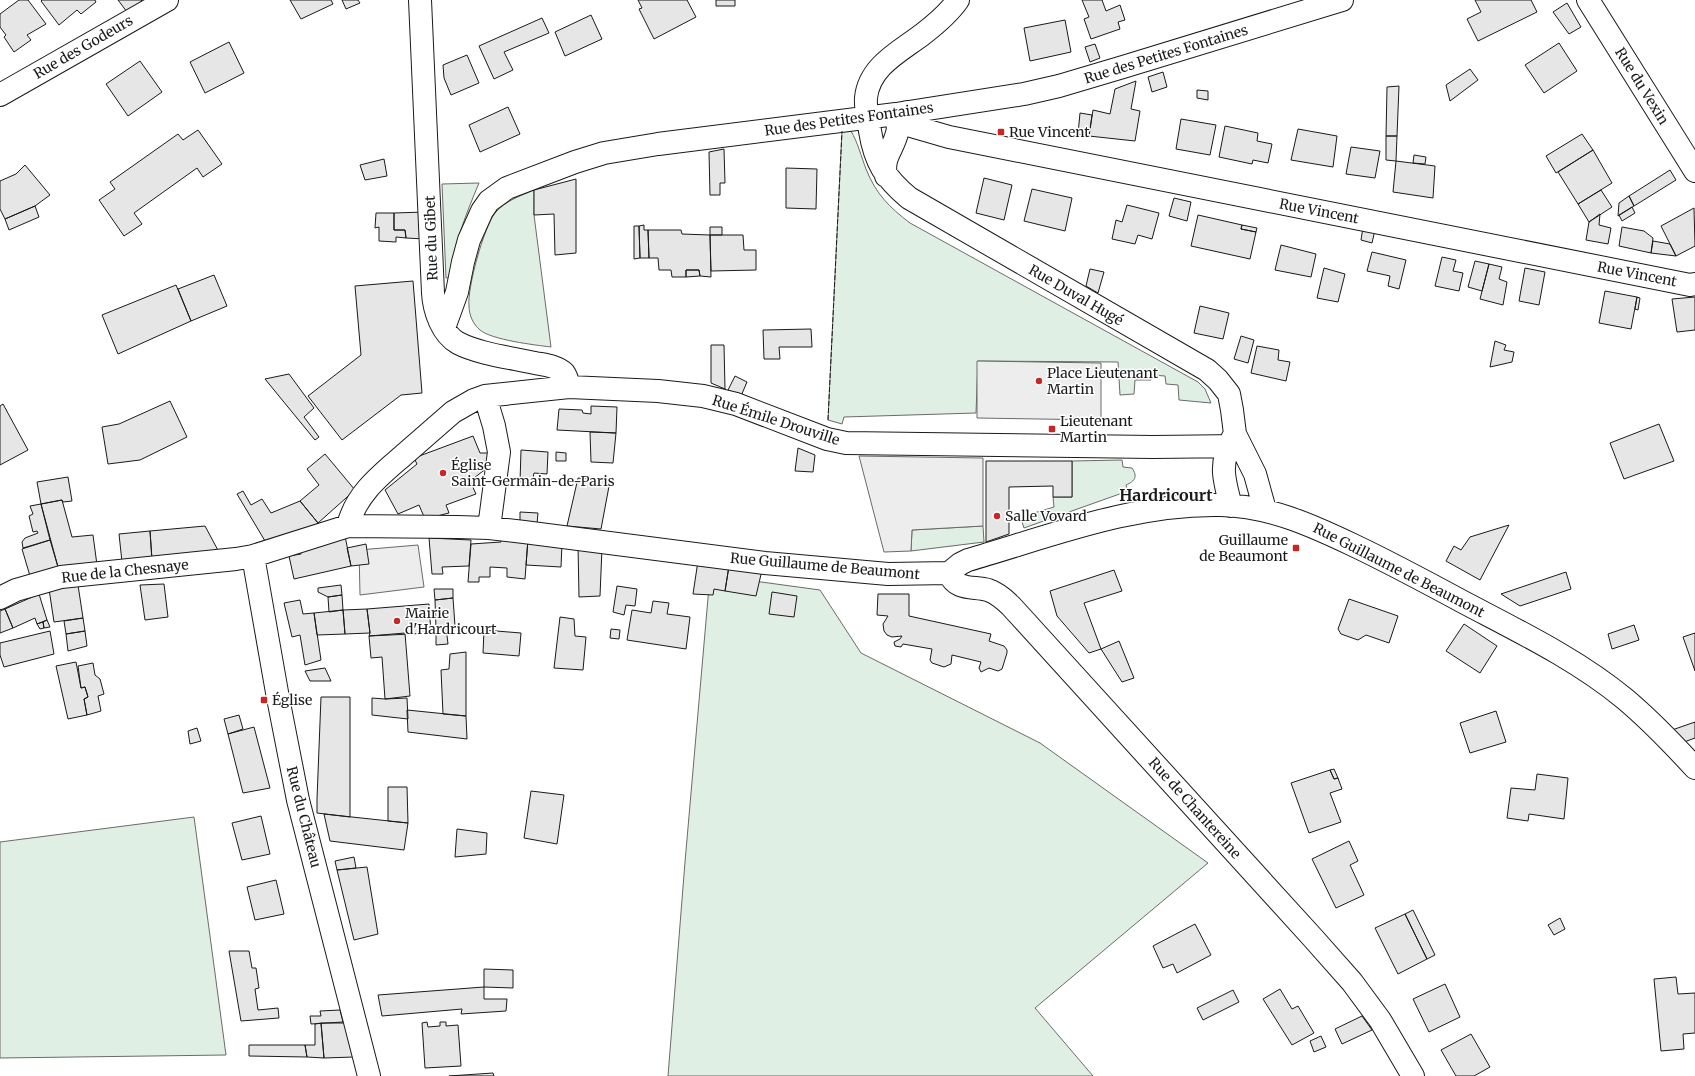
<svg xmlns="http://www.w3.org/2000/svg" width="1695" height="1076" font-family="Merriweather,serif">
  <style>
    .green { fill: #e0efe3; stroke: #6a6a6a }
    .parking { fill: #ededed; stroke: #6a6a6a }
    .building { fill: #e6e6e6; stroke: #1a1a1a }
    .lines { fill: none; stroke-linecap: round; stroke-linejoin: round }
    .minor-casing { stroke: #1a1a1a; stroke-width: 24 }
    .primary-casing { stroke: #1a1a1a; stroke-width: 24 }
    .minor { stroke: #fff; stroke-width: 22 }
    .primary { stroke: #fff; stroke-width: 22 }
    .fence { stroke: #1a1a1a; stroke-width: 1; stroke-dasharray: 5 2; stroke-linecap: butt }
    .poi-dot { fill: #c62828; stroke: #fff; stroke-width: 1.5 }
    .labels { text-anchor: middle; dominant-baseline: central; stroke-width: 3; stroke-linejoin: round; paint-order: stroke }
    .street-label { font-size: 14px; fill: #1a1a1a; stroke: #fff }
    .poi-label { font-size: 14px; fill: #1a1a1a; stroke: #fff; text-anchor: start }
    .quarter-label { font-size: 16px; font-weight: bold; fill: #1a1a1a; stroke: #fff }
  </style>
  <rect width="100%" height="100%" fill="#fff"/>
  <path class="green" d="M842,131H851C858,143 861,156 866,169C876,194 889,207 910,223L1198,382L1205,389L1211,403L1179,400L1178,385L1166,384L1165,376L1151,375V380H1135L1134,394L1120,395L1118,362L978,361L976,413L844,417L842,424L828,420Z
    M479,183C466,214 454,244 450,278H446L442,184Z
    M534,190V215L551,347C535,345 492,340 480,330C473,324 469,315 469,306C467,288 484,227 495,213C505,201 520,196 534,190Z
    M1122,460L1123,467L1132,468C1138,477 1135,481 1126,485L1128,491L1024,528L1022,522L1034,513L1054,507L1053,497H1072V461Z
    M983,526L984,542L911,551L912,530Z
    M710,575L820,590L861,653L1040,743L1208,863L1035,1008L1093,1076H668L685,862Z
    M194,817L226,1055L0,1058V842Z"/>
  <path class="parking" d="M977,361L1101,363V420L977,418Z
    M859,456L983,458V526L912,530L911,551L884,552Z
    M418,545L424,587L360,595L359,550Z"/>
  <path class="building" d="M19,0H28L46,24L27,35L31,40L14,52L4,37L6,35L0,27V14Z
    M42,0H95L96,2L81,14L77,10L59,25L41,1Z
    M118,0H141L144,3L127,12Z
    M290,0H331L333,4L301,19Z
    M342,0H358L360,3L346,9Z
    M638,0H687L696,17L654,39L639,9L642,8Z
    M716,0H735V6H716Z
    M1082,0H1102L1106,11L1120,5L1125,20L1118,22L1120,29L1091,39L1084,19L1089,17Z
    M1475,0H1531L1537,12L1478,41L1467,19L1481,12Z
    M1567,3L1581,27L1569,34L1553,12Z
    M591,15L602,39L565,56L555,32Z
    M542,18L549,33L504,52L513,70L494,79L479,46Z
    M1065,20L1071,52L1030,61L1024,28Z
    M229,42L244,73L205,93L190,62Z
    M1559,43L1577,71L1544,93L1525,65Z
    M1095,44L1100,58L1090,62L1085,47Z
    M467,55L479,83L451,95L444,78L443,65Z
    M140,61L162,92L128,116L106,84Z
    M1470,69L1478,80L1450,101L1446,85Z
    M1163,72L1167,87L1152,92L1148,77Z
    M1136,81L1131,109L1140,111L1135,141L1089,136L1093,110L1110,114L1115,89Z
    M1399,86L1397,136H1386L1387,87Z
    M1197,90L1208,91V100L1197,98Z
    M508,107L520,134L480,152L469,125Z
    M1080,113L1092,115L1089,136L1078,134Z
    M1181,119L1216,125L1210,155L1176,149Z
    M1225,126L1258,133L1257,141L1272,144L1268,163L1253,160L1252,164L1219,157Z
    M1298,129L1337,136L1333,167L1291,160Z
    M198,130L222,164L203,177L197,168L134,213L142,224L124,236L99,200L115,189L110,182L178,134L183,140Z
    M1582,134L1593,150L1556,173L1546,156Z
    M1386,136H1397L1396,161L1386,160Z
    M1351,147L1380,151L1375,178L1346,174Z
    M724,149L725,183H720V195H710L709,152Z
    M1593,150L1612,183L1578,204L1558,172Z
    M1414,155L1426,157L1425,164L1413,163Z
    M384,159L387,176L365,180L360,165Z
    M1396,161L1435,166L1433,198L1393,192Z
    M25,165L50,195L35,206L5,219L0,209V181L16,174Z
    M786,168L817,169L816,209L786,208Z
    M1670,170L1676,180L1634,206L1629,196Z
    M984,178L1012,185L1004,220L976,213Z
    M576,179V253L555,255L554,214L534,215V190Z
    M1032,189L1072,198L1065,231L1024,221Z
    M1601,190L1612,207L1589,222L1578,204Z
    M1629,196L1634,206L1618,216L1619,203Z
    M1174,198L1191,202L1187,221L1169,216Z
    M1127,205L1159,213L1152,239L1138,235L1135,244L1112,239L1116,220L1122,222Z
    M35,206L39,217L9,230L5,219Z
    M1632,207L1635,213L1622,221L1619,215Z
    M1694,208L1695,246L1676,256L1661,226Z
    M425,212V239L406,238L405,230H394V213Z
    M376,213H394V230H405L406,238L396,237V242L379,241V227L375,228Z
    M1600,214L1599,225L1611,228L1608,244L1586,240L1589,222Z
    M1198,215L1242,225L1241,229L1256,232L1250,259L1191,246Z
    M644,225V230H648L649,258H640L639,226Z
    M1242,225L1257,228L1256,232L1241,229Z
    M634,226H639L640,258L634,259Z
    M710,227H722V235H710Z
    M1363,227L1375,230L1372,243L1361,240Z
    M1622,227L1644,231L1653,238L1651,253L1619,246Z
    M648,230H681L682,234L710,235L711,277L700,276L699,270H686V277H672L671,270H659L658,258H649Z
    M710,235H743L744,250H756V270L711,271Z
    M1653,241L1670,244L1676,256L1651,253Z
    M1281,245L1316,254L1311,277L1275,270Z
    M1372,252L1406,260L1399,289L1388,286L1390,276L1367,271Z
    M1442,257L1456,260L1453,271L1463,273L1459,291L1435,286Z
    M1475,261L1489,264L1482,291L1468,287Z
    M1489,264L1502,267L1499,279L1507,282L1503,305L1480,299Z
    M1324,268L1345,274L1338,302L1317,298Z
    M1525,268L1545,272L1539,305L1519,301Z
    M1090,269L1104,272L1098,293L1086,286Z
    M686,270H699L700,276L686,277Z
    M214,275L227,306L191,321L178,289Z
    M413,281L422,393L401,395L342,440L308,396L361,355L355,286Z
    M176,285L191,321L118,354L102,315Z
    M1605,291L1637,297L1631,329L1599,323Z
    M1637,297L1640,298L1638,310L1635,309Z
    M1695,297V330L1677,332L1672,299Z
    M1200,306L1229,313L1223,339L1194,333Z
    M811,329L812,347H779L780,359H764L763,330Z
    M1241,336L1254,340L1248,363L1234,359Z
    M1495,341L1506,345L1504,350L1514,352L1512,362L1490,367Z
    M711,345H724L725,389L711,383Z
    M1257,346L1279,350L1278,360L1290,362L1286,381L1251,373Z
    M289,374L314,408L304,417L319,437L315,440L265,379Z
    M735,376L747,382L741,396L728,390Z
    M170,401L187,437L140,460L108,464L102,427L119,424Z
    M3,404L28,450L0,465V406Z
    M591,406L617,407L616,433L557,430L559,409L582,410L583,413L591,414Z
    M1659,424L1674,461L1624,479L1610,443Z
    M590,432L616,433L613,463L591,462Z
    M473,436L480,453H488L491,465L470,481L476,494L446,505L449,513L425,519L419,505L398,514L385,490L417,464L414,458Z
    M798,448L815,455L813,472L795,471Z
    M521,450L548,452L547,474L534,473L532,483L520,482Z
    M556,452L566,453V461H556Z
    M325,454L355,490L318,523L300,501L319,485L307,469Z
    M986,461H1072V497H1053V486L1009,487V534L986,542Z
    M68,477L72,501L63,502L62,500L41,504L37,482Z
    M578,478L610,481L601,529L567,526Z
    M243,491L251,505L262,499L271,513L300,501L318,523L305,533L268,546L237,494Z
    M62,500L72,537L93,535L97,565L58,567L41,504Z
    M41,504L50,540L23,548L22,542L25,538L38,533L37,531L33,532L29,516L33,514L30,506Z
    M520,512L538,513L537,524L520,522Z
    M1509,525L1480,580L1446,561L1454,546L1461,550L1470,537Z
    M205,526L220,554L152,560L150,531Z
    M150,531L152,560L122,562L119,534Z
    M345,536L351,566L294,579L289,556L301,554L300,549Z
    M501,536L528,539L525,579L507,577V568L490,567V577H479V582H468L471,544L501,542Z
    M429,538L471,540L469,566L442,567L443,574H432Z
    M528,539L562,543L561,567L526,565Z
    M50,540L58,567L30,576L22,549Z
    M366,544L369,564L351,566L347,548Z
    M578,545L602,548L600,596L579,597Z
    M698,561L729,566L725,591L714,589L713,595L693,594Z
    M729,566L762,570L756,596L725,591Z
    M1114,570L1122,591L1084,603L1101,649L1089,653L1057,616L1050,591Z
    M1566,572L1571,589L1520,606L1501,594Z
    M164,584L168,617L145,620L140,585Z
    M78,585L83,618L54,622L49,589Z
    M341,585L342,595L328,597L318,592V588Z
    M617,586L637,589L635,606L626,605L624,615L613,612Z
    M434,589H453V598L435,600Z
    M772,592L797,596L794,617L769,614Z
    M39,594L47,620L37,624L35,618L13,628L5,609Z
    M878,594H909V616L991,634L989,641L1004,646L1007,650V653L1002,669L998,671L989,668L981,672L979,668L981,662L952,655L951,664L944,667L932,663L930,660L932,649L903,644L901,647L895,646L894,642L900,639L902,636L892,637L887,635L884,631L883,624L888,616L877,615Z
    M342,595L343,610L329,612L328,597Z
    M453,598L455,626L436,628L435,600Z
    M1349,599L1398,616L1389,643L1366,635L1358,640L1341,634L1338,629Z
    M300,600L303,614L314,613L321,660L305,665L300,635L292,637L284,603Z
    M653,601L669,603L667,614L690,617L686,649L627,640L632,610L651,613Z
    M429,604L431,633L369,636L370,633L367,609Z
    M5,609L13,628L0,633V611Z
    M367,609L370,633L345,634L343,610Z
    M343,610L345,634L317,635L314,613Z
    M560,617L574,619L575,636L586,637L583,670L554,668Z
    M83,618L85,631L66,634L64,621Z
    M47,620L50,627L44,628L43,622Z
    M43,622L44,628L40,629L37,624Z
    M1464,624L1497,646L1480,673L1446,651Z
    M1634,625L1639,640L1612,649L1608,634Z
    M446,627L448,644L436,645V628Z
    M611,629L620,630L619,639L610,638Z
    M484,630L521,633L519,656L483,653Z
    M50,631L54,654L4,667L0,655V643Z
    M85,631L87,646L68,651L66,634Z
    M405,633L410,696L385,699L382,657L371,658L369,636Z
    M1695,633V671L1683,637Z
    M1119,641L1134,678L1122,682L1101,649Z
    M466,652V716L443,714L441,670L449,669L450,654Z
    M76,662L81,688L85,687L88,697L84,699L87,715L68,719L56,666Z
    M93,663L95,675L100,679L104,694L98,696L101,711L87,715L84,699L88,697L85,687L81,688L78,666Z
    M325,668L331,681H310L305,671Z
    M321,697H350V817L317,813V799Z
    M372,698L385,699L407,698L408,719L372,715Z
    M407,710L466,716L467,739L408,732Z
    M1496,711L1506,742L1470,753L1460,723Z
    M239,715L243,729L228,734L224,719Z
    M1695,722V738L1684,742L1672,730Z
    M254,727L270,788L243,793L228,734Z
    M197,728L201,741L190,744L188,731Z
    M1334,769L1338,778L1334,779L1330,770Z
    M1330,770L1334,779L1338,778L1342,789L1330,793L1341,822L1309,833L1291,783Z
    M1537,774L1568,778L1564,819L1529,814L1528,821L1507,818L1511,788L1535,790Z
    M388,787H407L408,823L388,821Z
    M531,791L564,795L557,844L524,838Z
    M324,814L408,823L404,850L330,841Z
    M261,816L270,854L242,860L232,823Z
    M457,829L487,833L486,854L455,857Z
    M1349,841L1358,861L1350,865L1364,895L1336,908L1312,859Z
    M354,857L356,868L337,870L335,861Z
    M367,867L378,934L354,940L337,870Z
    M276,880L284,914L255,920L247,887Z
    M1413,910L1435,955L1427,959L1405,914Z
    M1405,914L1427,959L1398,974L1375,928Z
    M1560,918L1565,929L1554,935L1548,925Z
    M1195,924L1211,955L1177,973L1173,964L1163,968L1153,946Z
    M229,951H249L252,968H256L259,988L255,989L258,1010L278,1008L279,1018L241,1021Z
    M484,969L513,970V988L484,987Z
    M1676,977L1678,994L1695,993V1033L1683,1034L1684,1049L1661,1051L1654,979Z
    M1445,984L1460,1017L1429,1032L1413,999Z
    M484,987V999H507L506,1011L461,1014L462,1009L382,1016L378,995Z
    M1280,989L1292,1009L1298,1006L1314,1033L1292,1045L1263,999Z
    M1233,990L1239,1002L1203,1020L1197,1008Z
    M340,1010L343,1022L311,1024L310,1016H321L320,1011Z
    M1362,1016L1372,1030L1342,1044L1335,1029Z
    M427,1022L428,1027L440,1026V1022H446V1026L458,1025L461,1066L425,1068L422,1023Z
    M321,1023L324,1058L307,1057L305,1045H315V1024Z
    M321,1023H346L354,1057L324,1058Z
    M1471,1034L1490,1067L1474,1076H1456L1441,1050Z
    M1321,1036L1326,1047L1314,1052L1310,1041Z
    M249,1045H305L307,1057L249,1056Z
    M493,1073L494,1076H449Z"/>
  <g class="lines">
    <defs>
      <path id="minor" d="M420,0L433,293C434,311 442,334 458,343C479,354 513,358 535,363C545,365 557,366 564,373C567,377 568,382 569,387
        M958,0C949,13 936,24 923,34C901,51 869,66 866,98C865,109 869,121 870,131C875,162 885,178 909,198L1207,370L1218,380L1229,394L1232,410L1235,434L1255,474L1265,510
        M0,95L167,0
        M907,112L911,126L949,137L1690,285L1695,284
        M886,176C882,157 893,150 897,133C899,127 897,120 896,114
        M444,328L457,292L463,262L469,240L482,211L489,201L507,188L575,162L604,153L658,144L896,114L1024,94L1059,86L1123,67L1342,0
        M485,396L494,426L499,452L489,528
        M1231,506C1223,477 1219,463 1234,435
        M348,526C356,493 382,474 406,453C422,439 437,426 453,412L474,400L485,396L569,387L658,391L703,396L736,404L827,439L846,443L1153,447L1241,446
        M253,556L278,698L298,800L369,1076
        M949,573C956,591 973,586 988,590C997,593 1004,599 1011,606L1313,938L1352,982L1380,1020L1413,1076
        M0,598L16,590L61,577L236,559L253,556L348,526L457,527L489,528L524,532L765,563L888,574L949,573L960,564L968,560C1051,536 1134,503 1221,505C1269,506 1311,525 1353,545C1391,563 1428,583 1465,603C1520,632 1578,660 1625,699C1650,720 1673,744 1695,768"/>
      <path id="primary" d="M1588,0L1695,171"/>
    </defs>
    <use href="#minor" class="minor-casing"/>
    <use href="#primary" class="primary-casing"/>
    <use href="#minor" class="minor"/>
    <use href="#primary" class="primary"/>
    <path class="fence" d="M828,420L842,131"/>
  </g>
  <g class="poi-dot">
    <rect x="997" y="128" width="8" height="8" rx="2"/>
    <circle cx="1039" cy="381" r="4"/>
    <rect x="1048" y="425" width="8" height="8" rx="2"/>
    <circle cx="443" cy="473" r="4"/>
    <circle cx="997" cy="516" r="4"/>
    <rect x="1292" y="544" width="8" height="8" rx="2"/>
    <circle cx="397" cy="621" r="4"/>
    <rect x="260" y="696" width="8" height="8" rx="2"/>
  </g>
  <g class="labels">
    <g class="street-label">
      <text transform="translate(83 47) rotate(-30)">Rue des Godeurs</text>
      <text transform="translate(1166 54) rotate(-17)">Rue des Petites Fontaines</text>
      <text transform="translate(1642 86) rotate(58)">Rue du Vexin</text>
      <text transform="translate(849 119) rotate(-8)">Rue des Petites Fontaines</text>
      <text transform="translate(1319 211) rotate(11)">Rue Vincent</text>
      <text transform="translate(431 238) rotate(-92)">Rue du Gibet</text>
      <text transform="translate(1637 274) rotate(11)">Rue Vincent</text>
      <text transform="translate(1076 295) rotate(30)">Rue Duval Hugé</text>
      <text transform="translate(776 420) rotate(18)">Rue Émile Drouville</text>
      <text transform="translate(825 566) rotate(5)">Rue Guillaume de Beaumont</text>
      <text transform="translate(1399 570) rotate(27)">Rue Guillaume de Beaumont</text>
      <text transform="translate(125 571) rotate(-6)">Rue de la Chesnaye</text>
      <text transform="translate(1195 808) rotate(48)">Rue de Chantereine</text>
      <text transform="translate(304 817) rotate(76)">Rue du Château</text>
    </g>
    <g class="poi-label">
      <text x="1009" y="132">Rue Vincent</text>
      <text x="1047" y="373">Place Lieutenant<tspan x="1047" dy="16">Martin</tspan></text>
      <text x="1060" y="421">Lieutenant<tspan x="1060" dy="16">Martin</tspan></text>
      <text x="451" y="465">Église<tspan x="451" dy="16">Saint-Germain-de-Paris</tspan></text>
      <text x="1005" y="516">Salle Vovard</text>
      <text x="1288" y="540" text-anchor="end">Guillaume<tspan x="1288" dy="16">de Beaumont</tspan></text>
      <text x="405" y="613">Mairie<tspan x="405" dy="16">d'Hardricourt</tspan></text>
      <text x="272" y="700">Église</text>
    </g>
    <g class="quarter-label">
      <text x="1166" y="495">Hardricourt</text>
    </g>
  </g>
</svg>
